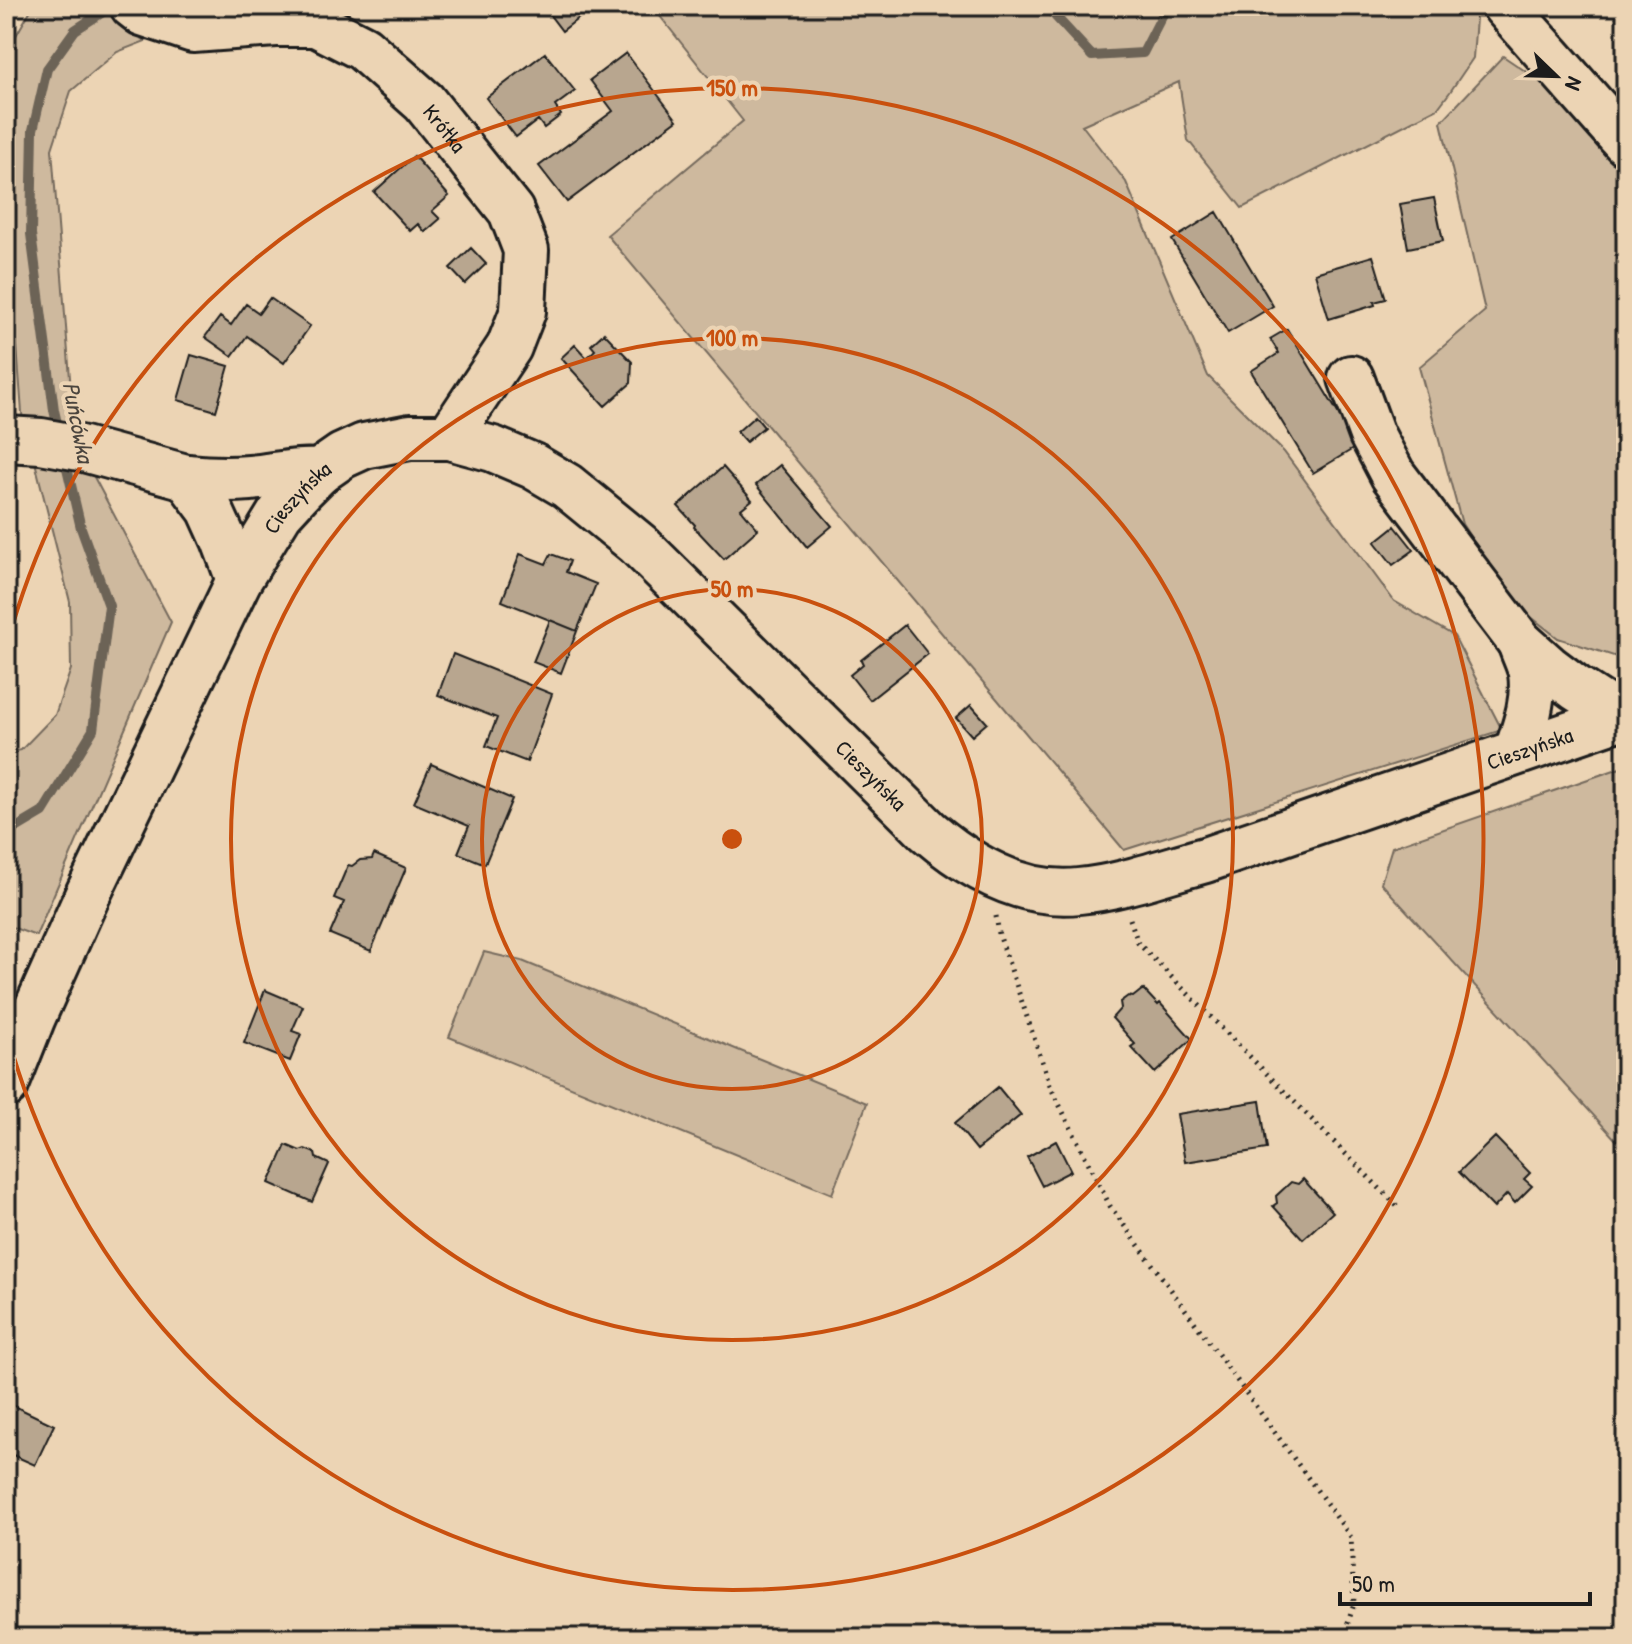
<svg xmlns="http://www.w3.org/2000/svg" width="1632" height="1644" font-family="'Patrick Hand',sans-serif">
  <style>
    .green { fill: #ceb99e; stroke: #756a5d; stroke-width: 2 }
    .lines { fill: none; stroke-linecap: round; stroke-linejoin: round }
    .stream { stroke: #6c6357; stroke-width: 10 }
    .building { fill: #b8a68f; stroke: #1c1c1c; stroke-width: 2 }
    .minor-casing { stroke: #1c1c1c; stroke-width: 50 }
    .path { stroke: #1c1c1c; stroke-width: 5; stroke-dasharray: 2 6; stroke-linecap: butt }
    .minor { stroke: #ecd4b4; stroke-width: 44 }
    .ring { fill: none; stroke: #c9500e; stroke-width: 4 }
    .labels { text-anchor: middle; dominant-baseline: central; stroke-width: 8; stroke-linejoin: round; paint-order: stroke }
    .street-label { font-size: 22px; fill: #1c1c1c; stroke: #ecd4b4 }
    .water-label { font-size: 24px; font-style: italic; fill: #4b453e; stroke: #ecd4b4 }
    .centre { fill: #c9500e; stroke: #ecd4b4; stroke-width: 4 }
    .ring-label { font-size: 24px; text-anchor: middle; font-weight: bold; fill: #c9500e; stroke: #ecd4b4; stroke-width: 8; stroke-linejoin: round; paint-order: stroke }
  </style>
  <rect width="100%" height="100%" fill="#ecd4b4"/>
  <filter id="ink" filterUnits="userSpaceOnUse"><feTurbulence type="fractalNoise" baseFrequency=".0125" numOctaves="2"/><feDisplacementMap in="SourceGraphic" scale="16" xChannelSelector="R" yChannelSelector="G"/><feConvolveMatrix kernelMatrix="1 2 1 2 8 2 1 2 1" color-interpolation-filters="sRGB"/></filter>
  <g filter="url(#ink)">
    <path class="green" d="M33,6H252L222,11L117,52L71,91L52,149L74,429L23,426L13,292L6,266V53Z
      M652,6H1468L1476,18L1473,58L1450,92L1438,108L1242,208L1188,140L1179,82L1082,125L1126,182L1208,376L1284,452L1394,601L1454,636L1502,730L1124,850L607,235L743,121Z
      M1503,56L1586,112L1626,159V660L1558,638L1512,602L1462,524L1419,367L1485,311L1441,122Z
      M33,454L86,462L171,622L36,936L6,925V753L21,750L55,715L71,669L70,602Z
      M1626,766V1151L1381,883L1392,847Z
      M484,952L522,961L867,1103L832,1194L449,1037Z"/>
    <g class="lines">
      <path class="stream" d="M1046,6L1092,56L1143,53L1167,6
        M59,432L54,410L31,234L33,130L47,69L75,30L112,6
        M6,834L43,812L93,730L109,606L81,528L64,455"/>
    </g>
    <path class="building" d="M543,6H592L593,7L562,31Z
      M545,53L575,91L555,106L561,115L544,128L538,120L516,137L486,98Z
      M626,53L677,120L567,202L539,166L613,111L590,80Z
      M414,156L449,196L432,211L440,219L425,232L418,224L410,231L374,192Z
      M1434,198L1443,241L1408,248L1400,204Z
      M1217,212L1273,306L1228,333L1172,240Z
      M471,248L486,264L465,284L450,268Z
      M1373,256L1386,299L1374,302L1375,305L1329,319L1315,273Z
      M270,298L310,326L284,363L247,336L232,356L205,337L220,317L231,325L246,304L259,313Z
      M1287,329L1358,446L1313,473L1251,371L1279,353L1270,339Z
      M604,333L632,362L631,383L605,406L561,358L575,345L587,358L595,350L591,345Z
      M191,355L229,366L216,411L178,400Z
      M755,416L764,427L746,442L737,432Z
      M780,465L832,526L807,547L756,485Z
      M723,467L752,500L741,509L758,529L724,559L694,527L695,525L678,506Z
      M1395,526L1414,550L1393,565L1375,542Z
      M520,554L546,564L551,554L570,561L566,572L596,584L577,631L502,601Z
      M550,620L577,631L561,673L533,662Z
      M905,625L928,654L870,700L850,675L863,664L861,660Z
      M453,654L552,694L527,762L486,746L497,718L438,695Z
      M971,705L987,723L972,736L956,718Z
      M431,764L512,799L485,864L458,853L469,826L414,803Z
      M374,854L406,868L371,951L330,934L344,902L334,898L348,865L352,866L360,860L372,859Z
      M1143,989L1158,1005L1160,1003L1192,1039L1155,1073L1131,1047L1135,1044L1112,1018L1121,1008L1120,1002L1128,996L1133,997Z
      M265,990L303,1006L292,1031L301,1034L290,1061L244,1043Z
      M998,1087L1021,1115L977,1150L955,1123Z
      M1260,1101L1267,1149L1185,1162L1177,1114Z
      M1495,1137L1530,1173L1524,1179L1532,1186L1515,1203L1507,1194L1494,1208L1459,1172Z
      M1056,1141L1071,1171L1042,1186L1027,1157Z
      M286,1145L300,1151L305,1149L315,1153L316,1158L329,1164L312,1202L269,1183Z
      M1303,1179L1333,1212L1303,1239L1273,1206L1277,1203L1276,1196L1291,1182L1298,1184Z
      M6,1402L54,1425L35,1465L6,1452Z"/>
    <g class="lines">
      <defs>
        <g id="minor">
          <path id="s1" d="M133,6L142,13L193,30L276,24H316L363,48L424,102L511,211L526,250L523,311L509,347L449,437"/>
          <path d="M1505,6L1626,143"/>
          <path d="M1351,378L1372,435L1393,475L1520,642L1548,667L1576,688L1621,717"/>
          <path d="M6,439L41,441L80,448L186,477L210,509L224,540L239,580"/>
          <path d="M186,477C207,479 228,480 250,478C276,476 291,470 319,472"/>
          <path d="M1517,751C1525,727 1535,700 1531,673C1529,663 1523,652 1520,642"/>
          <path id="s2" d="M6,1085L33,1017L87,896L239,580L280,513L302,489L319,472L342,456L364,446L410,437H449L493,449L533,466L567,486L638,544L928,831C970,867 1022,897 1079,891C1122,887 1164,871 1205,860L1626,715"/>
        </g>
      </defs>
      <use href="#minor" class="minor-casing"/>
      <path class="path" d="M996,916L999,934L1051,1088L1110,1206L1351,1537L1354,1604L1343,1638
        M1130,919L1138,943L1397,1206
        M6,955L17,962"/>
      <use href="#minor" class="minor"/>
    </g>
  </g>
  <g class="ring">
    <circle cx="732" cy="839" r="250"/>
    <circle cx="732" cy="839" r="501"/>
    <path d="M7 645A751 751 0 1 1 7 1033"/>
  </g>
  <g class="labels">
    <g class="street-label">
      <text stroke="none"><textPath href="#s1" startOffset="356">Krótka</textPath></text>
      <text stroke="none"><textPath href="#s2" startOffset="658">Cieszyńska</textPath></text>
      <text stroke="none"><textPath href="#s2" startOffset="2098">Cieszyńska</textPath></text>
      <text stroke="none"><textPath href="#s2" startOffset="1378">Cieszyńska</textPath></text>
    </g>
    <g class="water-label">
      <text transform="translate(79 422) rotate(79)">Puńcówka</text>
    </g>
  </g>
  <circle cx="732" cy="839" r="12" class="centre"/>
  <g class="ring-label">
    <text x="732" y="96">150 m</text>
    <text x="732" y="346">100 m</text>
    <text x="732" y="597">50 m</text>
  </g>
  <rect width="1632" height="1644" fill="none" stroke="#ecd4b4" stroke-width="32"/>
  <rect x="16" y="16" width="1600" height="1612" fill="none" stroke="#1c1c1c" stroke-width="3" filter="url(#ink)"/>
  <g transform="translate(1556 76) rotate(113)" stroke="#ecd4b4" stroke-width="6" paint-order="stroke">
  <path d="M0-6L14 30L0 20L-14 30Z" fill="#1c1c1c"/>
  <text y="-12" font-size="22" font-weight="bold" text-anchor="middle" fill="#1c1c1c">N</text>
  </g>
  <path d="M1340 1592v12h250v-12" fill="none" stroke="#1c1c1c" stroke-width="4"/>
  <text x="1352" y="1592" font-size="24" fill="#1c1c1c" stroke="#ecd4b4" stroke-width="6" paint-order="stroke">50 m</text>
</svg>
